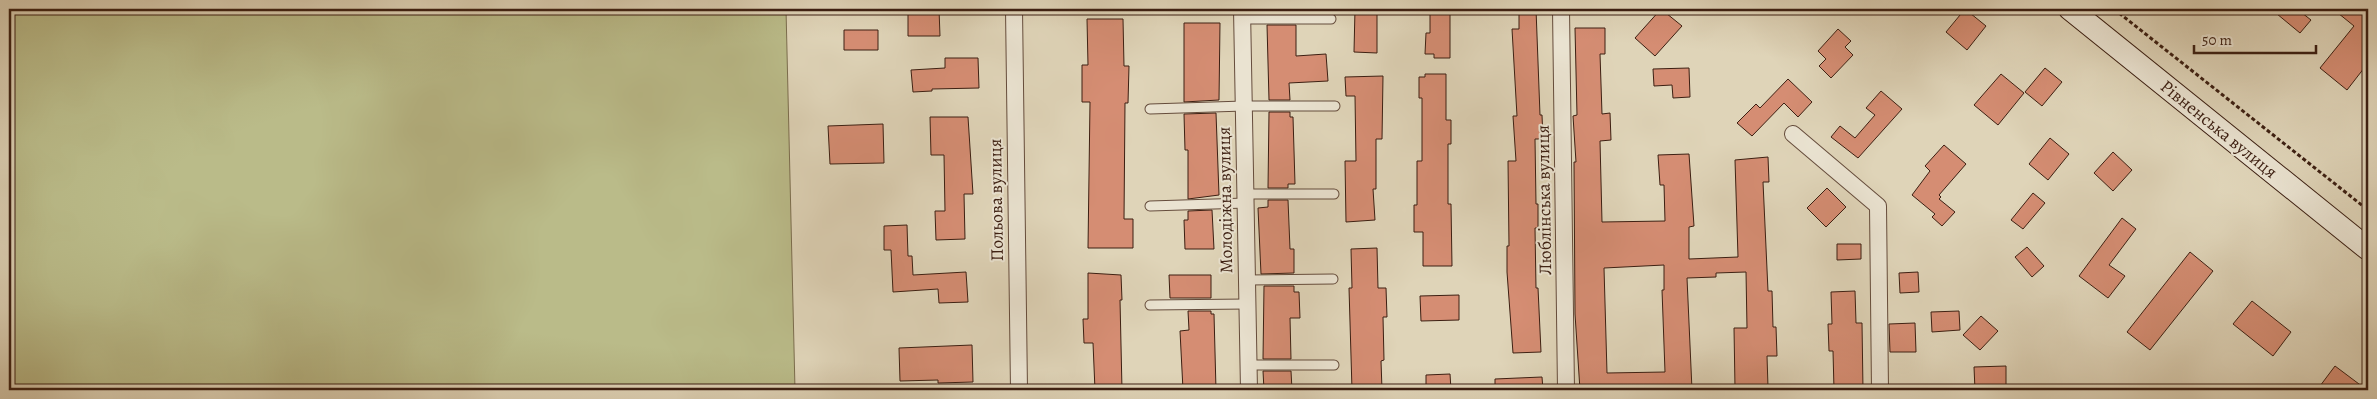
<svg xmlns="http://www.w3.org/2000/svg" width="2377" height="399" font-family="Alegreya,serif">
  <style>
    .green { fill: #babb89; stroke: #7b6d4e }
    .building { fill: #d58d73; stroke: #3c1f12; fill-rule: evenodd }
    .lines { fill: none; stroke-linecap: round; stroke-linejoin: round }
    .lane-casing { stroke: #654c3c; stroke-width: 11 }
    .street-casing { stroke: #654c3c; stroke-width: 18 }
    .secondary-casing { stroke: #3c1f12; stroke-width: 24 }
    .path { stroke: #3c1f12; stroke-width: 3; stroke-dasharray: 4 2.5; stroke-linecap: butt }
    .lane { stroke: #eae3d1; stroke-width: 9 }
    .street { stroke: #eae3d1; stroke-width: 16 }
    .secondary { stroke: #eae3d1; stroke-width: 22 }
    .labels { text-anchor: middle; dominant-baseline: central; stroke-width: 4; stroke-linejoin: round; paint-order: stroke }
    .street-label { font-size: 18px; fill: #3c1f12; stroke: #eae3d1 }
  </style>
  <rect width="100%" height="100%" fill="#dfd4b8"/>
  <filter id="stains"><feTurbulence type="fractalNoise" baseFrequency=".004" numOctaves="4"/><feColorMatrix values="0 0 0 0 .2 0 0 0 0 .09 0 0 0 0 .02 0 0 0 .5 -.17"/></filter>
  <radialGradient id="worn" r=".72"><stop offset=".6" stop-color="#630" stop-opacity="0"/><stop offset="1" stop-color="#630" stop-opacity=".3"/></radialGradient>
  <path class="green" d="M9,9H786L795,390H9Z"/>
  <path class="building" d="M908,9H939L940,36H908Z
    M1267,9H1296V13H1267Z
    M1355,9H1377V53L1354,52Z
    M1430,9H1450V58H1434V54H1425L1426,33H1430Z
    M1519,9H1536L1540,115H1542L1543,139H1535L1536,204H1538V228H1535L1536,288H1538L1541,352L1513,353L1507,272V246H1509L1508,161H1516L1513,116H1517L1512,29H1519Z
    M1661,9L1682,26L1655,56L1635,38Z
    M1965,9L1986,26L1967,50L1946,32Z
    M2271,9H2297L2311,20L2300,33Z
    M2333,9H2368V63L2347,90L2320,68L2354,26Z
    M1087,19H1123L1124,66H1129L1128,103H1125L1124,219H1133V248H1088L1090,102H1082V65H1088Z
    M1184,23H1220L1219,100L1184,102Z
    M1267,25H1296V56L1326,54L1328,81L1289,83L1290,100H1269Z
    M1575,28H1605V54H1600L1602,114L1610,113L1611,140L1600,141L1602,222L1665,221L1664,185H1660L1658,155L1689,154L1694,226L1689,227V259L1738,257L1735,160L1768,157L1769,182H1763L1768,291H1772L1773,327H1776L1777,356H1767L1768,387L1735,388L1734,328H1747L1746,272L1716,273V277L1687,278L1692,390H1580L1575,314L1574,162H1576L1573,116L1577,115ZM1664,265V290H1662L1665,372L1607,373L1604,268Z
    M1838,29L1851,41L1845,47L1853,55L1831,78L1819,66L1826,59L1818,51Z
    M844,30H878V50H844Z
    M945,58H978L979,88L932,89V91L913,92L911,70L945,68Z
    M1689,68L1690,97L1673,98L1672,85L1654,86L1653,69Z
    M2045,68L2062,82L2042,106L2025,92Z
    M1425,74H1446V120H1451V144H1448V204H1451L1452,266H1423V232H1414V205H1417V161H1422V98H1419V77H1425Z
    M2001,74L2024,93L1998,125L1974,105Z
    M1383,76L1382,139H1376V189H1373L1375,220L1346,222L1345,161H1356L1355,96H1346L1345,77Z
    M1788,79L1812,102L1798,117L1784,103L1752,136L1737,123L1756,104L1760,108Z
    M1881,91L1902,109L1858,158L1831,137L1840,126L1855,138L1875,115L1866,108Z
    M1269,112H1290V117H1293L1295,184H1288V188H1268Z
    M1216,113L1219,195L1188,199V150H1185L1184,114Z
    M930,117H968L973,194H964L965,239L936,240L935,211H945L944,155H931Z
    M883,124L884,163L830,164L828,126Z
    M2050,138L2069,154L2048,180L2029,164Z
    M1944,145L1966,164L1939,195L1941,197L1939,199L1955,212L1942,226L1932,217L1935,214L1912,195L1930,171L1925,166Z
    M2113,152L2132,170L2113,191L2094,173Z
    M1827,188L1846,207L1826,227L1807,208Z
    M2033,193L2045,203L2023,229L2011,220Z
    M1268,200H1288L1290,249H1294V273L1261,274L1258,208L1268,207Z
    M1212,210L1214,249H1185L1184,220H1188V211Z
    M2122,218L2136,229L2109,265L2125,276L2108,298L2079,276Z
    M907,225L908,256H912L913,275L966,272L968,302L939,303L938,289L893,292L891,250H884V226Z
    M1837,244H1861V259L1837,260Z
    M2027,247L2044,266L2032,277L2015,257Z
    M1377,248L1378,288H1386L1387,317H1383L1384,360L1381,361L1382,390H1352L1349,288H1352L1351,249Z
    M2190,252L2213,271L2150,350L2127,332Z
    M1918,272L1919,292L1900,293L1899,273Z
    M1088,273L1121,275L1122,300H1120L1122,390H1095L1093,343H1084L1083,319H1088Z
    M1169,275H1211V298H1170Z
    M1264,286H1294V292H1299L1300,318H1290L1291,359H1263Z
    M1855,291L1856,323H1862L1863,390H1834L1833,351H1829L1828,324H1832L1831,292Z
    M1459,295V320L1421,321L1420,296Z
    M2252,301L2291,332L2273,356L2233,324Z
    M1188,311H1211V314H1214L1216,390H1183L1180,331L1189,330Z
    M1959,311L1960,330L1932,332L1931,312Z
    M1981,316L1998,331L1980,350L1963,335Z
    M1915,323L1916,352H1890L1889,324Z
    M972,345L973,382L938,383V380L900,381L899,348Z
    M2006,366V390H1975L1974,367Z
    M2335,366L2367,390H2317Z
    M1263,371H1291L1292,390H1264Z
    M1450,374L1451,390H1426V375Z
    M1542,377L1543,390H1495V379Z"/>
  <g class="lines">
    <defs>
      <path id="lane" d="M1149,9H1195
        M1243,19H1331
        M1150,109L1244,106H1335
        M1245,194H1334
        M1150,206L1246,203
        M1247,280L1333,279
        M1150,305L1247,304
        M1248,365H1334"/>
      <path id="street" d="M1014,9L1019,390
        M1242,9L1249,390
        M1561,9L1566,390
        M1793,134L1878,206L1880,390"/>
      <path id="secondary" d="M2070,9L2368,249"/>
    </defs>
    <use href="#lane" class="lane-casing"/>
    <use href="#street" class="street-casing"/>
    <use href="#secondary" class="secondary-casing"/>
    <path class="path" d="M2114,9L2368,210"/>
    <use href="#lane" class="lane"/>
    <use href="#street" class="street"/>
    <use href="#secondary" class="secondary"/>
  </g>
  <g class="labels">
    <g class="street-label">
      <text transform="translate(2219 129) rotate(39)">Рівненська вулиця</text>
      <text transform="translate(996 200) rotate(-91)">Польова вулиця</text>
      <text transform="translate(1225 200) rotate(-91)">Молодіжна вулиця</text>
      <text transform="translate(1544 200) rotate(-91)">Люблінська вулиця</text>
    </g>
  </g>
  <rect width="2377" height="399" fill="none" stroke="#dfd4b8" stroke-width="30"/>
  <rect x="10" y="10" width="2357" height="379" fill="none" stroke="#3c1f12" stroke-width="2.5"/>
  <rect x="15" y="15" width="2347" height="369" fill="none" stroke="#3c1f12"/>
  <path d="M2194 45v8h122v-8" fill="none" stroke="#3c1f12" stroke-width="2.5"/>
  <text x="2202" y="45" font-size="15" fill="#3c1f12" stroke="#eae3d1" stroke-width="4" paint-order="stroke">50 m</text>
  <rect width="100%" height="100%" filter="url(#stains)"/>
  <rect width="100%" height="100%" fill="url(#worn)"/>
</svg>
